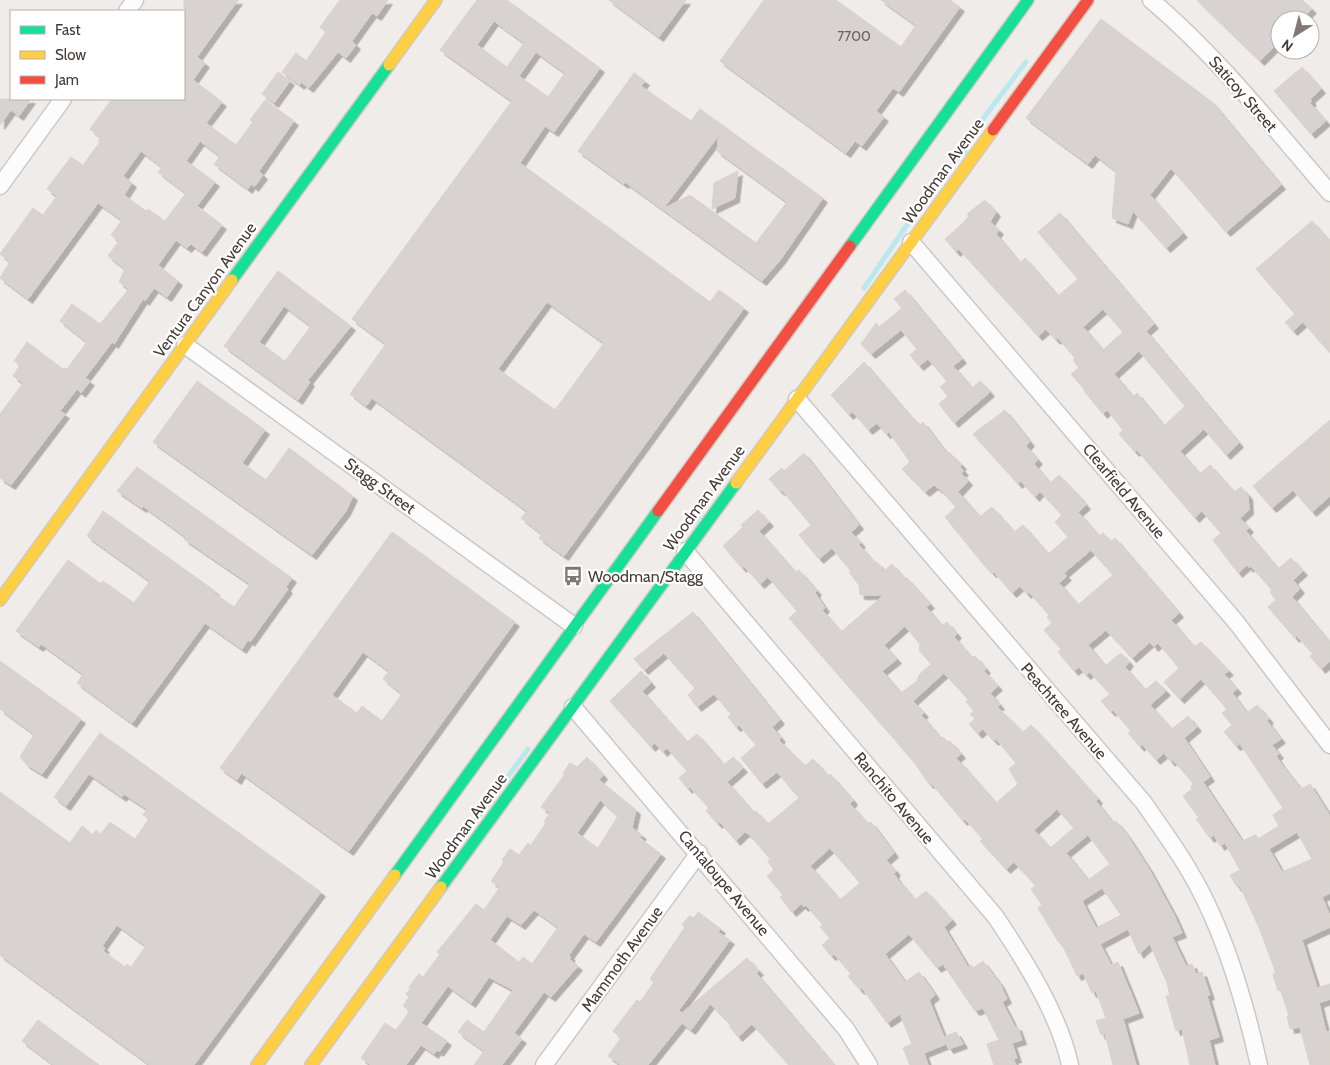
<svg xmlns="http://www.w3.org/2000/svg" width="1330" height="1065" font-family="Cabin,sans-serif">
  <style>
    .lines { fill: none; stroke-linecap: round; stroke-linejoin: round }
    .stream { stroke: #b9e8ee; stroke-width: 5 }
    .building { fill: #d8d3d0; stroke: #d8d2cf; fill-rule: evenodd; filter: url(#shadow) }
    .street-casing { stroke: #ccc8c5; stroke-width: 19 }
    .fast-casing { stroke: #d1c8c1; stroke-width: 14 }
    .slow-casing { stroke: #d1c8c1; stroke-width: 14 }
    .jam-casing { stroke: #d1c8c1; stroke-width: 14 }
    .street { stroke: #fdfcfc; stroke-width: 16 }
    .fast { stroke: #16e098; stroke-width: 11 }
    .slow { stroke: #ffcf43; stroke-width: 11 }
    .jam { stroke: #f24e42; stroke-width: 11 }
    .labels { text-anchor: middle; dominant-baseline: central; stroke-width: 4.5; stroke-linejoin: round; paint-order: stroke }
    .number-label { font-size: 14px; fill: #6b625d }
    .street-label { font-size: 16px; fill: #453a35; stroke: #fff }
    .poi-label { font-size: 16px; fill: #453a35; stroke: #fff; text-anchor: start }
  </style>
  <defs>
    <filter id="shadow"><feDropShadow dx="4.5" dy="4.5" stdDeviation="0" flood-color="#0004"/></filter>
  </defs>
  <rect width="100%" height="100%" fill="#f0ece9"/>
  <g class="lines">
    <path class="stream" d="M965,153L970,136L1026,62
      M864,288L930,191L948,175
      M696,521L713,488L729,473
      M455,849L528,749"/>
  </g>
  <path class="building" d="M184,0H238L197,57L205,63L193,80L222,102L206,123L236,145L253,122L250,120L265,100L294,121L259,171L263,175L254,187L251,184L248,189L214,164L220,156L200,141L186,161L215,182L197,206L222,225L202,252L191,244L187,248L176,240L158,265L178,281L167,297L154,288L145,301L143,299L114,344L112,342L85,378L90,381L81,393L77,389L60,411L65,414L11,485L0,478V414L23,383L13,376L20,365L14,361L27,342L63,369L65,368L67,369L87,342L60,321L72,304L100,324L129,289L119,282L125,269L108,256L119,241L111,235L122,220L98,203L28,299L0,278L10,262L0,254L33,208L43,215L57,196L47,189L71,157L83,165L100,142L98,141L101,138L90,129L112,99H184ZM141,151L162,167L158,172L186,193L165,221L148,209L146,211L124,195L132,183L123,176Z
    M340,0H388L377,16L372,13L352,41L356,45L346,58L338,52L309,88L301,82L300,85L282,72L296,53L306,61L326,32L320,27Z
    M477,0H507L600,68L554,132L545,126L520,163L710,302L719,290L744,308L564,556L539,538L542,534L521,518L527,511L372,398L366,406L350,394L386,344L352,319L512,101L440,50ZM494,21L524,43L507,67L477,45ZM536,52L565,73L548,97L519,76ZM547,302L604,343L555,410L498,369Z
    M609,0H686L659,37Z
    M764,0H836L901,47L916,25L881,0H950L960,7L899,92L893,88L876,111L884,117L862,146L855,141L846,153L720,61Z
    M1197,0H1302L1312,9L1301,20H1280V41L1260,61Z
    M1101,19L1212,102L1281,185L1226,232L1171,168L1150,195L1183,233L1166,248L1133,211L1128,224L1112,218L1116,171L1095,155L1088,164L1026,118Z
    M1302,67L1321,89L1310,99L1312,101L1310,103L1326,121L1311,134L1274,91Z
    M278,72L290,81L274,103L262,94Z
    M634,73L645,81L641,86L691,121L700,109L823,198L781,259L762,281L625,182L624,184L578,151ZM719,135L717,151L787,202L756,243L690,195L663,209Z
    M0,99H31L19,116L11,110L0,125Z
    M738,171L735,198L712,209L714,183Z
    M985,200L996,212L990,222L999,230L996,234L1020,263L1025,258L1058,296L1078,279L1038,232L1060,213L1154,324L1146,331L1239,443L1226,455L1204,429L1180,451L1200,474L1210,465L1234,492L1241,487L1248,495L1249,510L1240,518L1249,528L1246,531L1278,569L1291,558L1303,571L1293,580L1300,589L1292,597L1330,643V661L1321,669L1310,656L1313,654L1297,636L1295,638L1268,607L1276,600L1270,592L1272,590L1251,566L1249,568L1247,565L1238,573L1213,540L1221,533L1202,511L1195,518L1137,450L1135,452L1119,434L1123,430L1107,410L1103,414L1084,391L1085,390L1071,374L1079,368L1073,360L1075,358L1058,338L1056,340L1046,329L1038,336L967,258L959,249L956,252L945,239L962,224L969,216L967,214ZM1103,309L1123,332L1103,350L1083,327ZM1139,351L1185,406L1164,426L1137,393L1133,397L1114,374Z
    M1312,221L1330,242V353L1303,322L1293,331L1285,322L1295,314L1256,269Z
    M278,271L351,326L308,380L310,382L298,400L224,346ZM284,306L311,326L285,361L259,342Z
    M905,290L962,359L953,366L972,388L980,381L990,392L954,423L939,404L948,396L940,387L947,381L928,359L919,366L910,355L917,349L901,330L871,354L861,344L876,323L879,327L902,308L894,299Z
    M864,362L906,411L920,425L923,422L947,454L949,452L962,465L960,467L964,471L961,473L968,481L958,492L980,517L992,507L1014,532L1023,525L1048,554L1068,537L1055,522L1062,515L1040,491L1035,497L1021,481L1018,484L973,434L1005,410L1030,442L1026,446L1038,460L1034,464L1050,483L1059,475L1077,494L1086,505L1078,512L1099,536L1103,533L1111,542L1115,538L1179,613L1171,620L1194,647L1201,642L1229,671L1224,674L1237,689L1232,693L1247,713L1257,705L1269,719L1267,721L1281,739L1272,745L1279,754L1276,756L1282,765L1301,789L1310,784L1330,816V893L1322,897L1330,916V927L1302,940L1317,988L1330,984V999L1319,1003L1326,1032L1330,1031V1065H1310L1300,1027L1290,1029L1287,1016H1289L1281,990L1278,991L1273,974L1276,973L1260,930L1240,886L1237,887L1230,875L1240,870L1225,843L1220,846L1214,835L1210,838L1206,833L1196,819L1199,818L1183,796L1192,789L1191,786L1194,784L1173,760L1171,762L1164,753L1156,760L1142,744L1140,747L1128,733L1131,731L1113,710L1111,712L1101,701L1110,694L1090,672L1086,675L1079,667L1074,671L1058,652L1061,649L1044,630L1052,623L1047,617L1049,615L1029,592L1027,594L1020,586L1012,593L994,572L992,573L984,565L945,517L956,507L939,488L938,489L934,485L925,492L902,469L910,462L889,432L886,434L877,423L868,430L855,414L852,412L849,415L831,395ZM1091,550L1113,575L1078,605L1059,583L1067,576L1064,573ZM1106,630L1132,658L1150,642L1154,647L1158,643L1179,668L1164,682L1180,699L1201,679L1227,709L1222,713L1232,725L1224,732L1236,746L1240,744L1283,808L1273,815L1279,826L1258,839L1256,835L1242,841L1203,782L1210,777L1184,738L1197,727L1188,716L1172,729L1150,705L1166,691L1156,681L1145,690L1125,667L1129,662L1121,653L1105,666L1088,645ZM1297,832L1312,859L1282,872L1269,849Z
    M197,381L265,430L242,463L266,480L289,448L353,496L346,511L312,555L153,442Z
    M1330,420V496L1312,512L1293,490L1272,508L1253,486Z
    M804,453L859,525L851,532L861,543L859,545L876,564L877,562L884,571L892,564L905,579L907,578L930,604L926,607L942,626L947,622L957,634L954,637L972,658L975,656L986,669L984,671L998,686L990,693L1000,705L997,707L1023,732L1031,725L1045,740L1098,799L1096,801L1113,823L1116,821L1127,835L1149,869L1174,915L1182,933L1172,937L1186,966L1192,964L1196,974L1202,972L1210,995L1207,996L1219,1037L1209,1040L1215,1065H1190L1182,1029L1176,1031L1166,996L1170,995L1167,983L1150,944L1139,954L1128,929L1100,944L1111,965L1118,962L1139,1013L1123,1019L1136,1065H1113L1105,1033L1101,1035L1096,1021L1106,1018L1096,991L1092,993L1083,973L1077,976L1061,942L1059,943L1038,908L1042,905L1031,889L1036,886L1014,862L1006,869L980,841L983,839L965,819L963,821L931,783L929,784L914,762L789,618L797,611L768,577L760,584L744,566L742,568L723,546L743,527L741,525L758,510L769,522L759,531L796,573L799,570L817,591L815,593L825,608L822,610L841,632L884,595H860L859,585L849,572L851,571L832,548L819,559L799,535L811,525L782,490L780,491L769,479L782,468L784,471ZM905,626L920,644L919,650L931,664L919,675L917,681L901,693L882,671L897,659L884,645ZM944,673L969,700L966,702L974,711L970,714L975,719L969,724L978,734L983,729L994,741L996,739L1016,763L1009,769L1018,784L996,803L956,758L961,754L950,741L948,742L943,737L941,738L921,715L924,713L913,701ZM1057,809L1074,828L1050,848L1034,830ZM1088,835L1110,864L1088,880L1066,853ZM1102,888L1121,915L1096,928L1082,901Z
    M137,467L292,578L286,587L288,589L275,607L250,642L248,640L242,649L205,623L132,723L77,683L83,674L41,644L39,647L16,631L68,560L101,584L103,581L134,603L150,581L87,536L103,511L215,591L214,593L234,607L250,584L184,539L186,537L143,506L142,508L117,491Z
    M392,532L515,622L349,851L241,773L237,780L220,768ZM363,652L389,671L383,679L402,694L382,721L362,706L357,713L332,695Z
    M693,612L780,720L772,727L781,738L779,740L805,766L813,759L828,776L830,774L852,799L853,801L850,804L868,824L871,822L894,853L886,860L896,871L894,874L898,880L915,900L926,891L952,920L944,927L968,967L971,965L973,968L983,961L1000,984L1007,999L1002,1002L1015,1027L1017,1026L1022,1040L1012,1043L1017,1058L1013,1059L1016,1065H994L987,1044L999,1040L983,1008L975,1011L943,964L937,968L909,934L885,954L905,982L919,972L935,995L929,1000L944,1037L956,1032L963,1044L949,1049L946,1044L924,1053L928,1065H910L903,1048L912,1044L900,1014L887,1023L862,988L860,990L848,976L851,974L834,954L831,956L822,945L830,938L820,927L823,925L806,905L804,907L801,904L792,912L780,897L783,895L767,876L774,870L768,862L770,859L749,834L745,832L736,841L720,822L718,824L706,811L709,808L690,787L688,789L679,778L687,771L667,748L663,752L655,743L651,747L610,701L641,671L651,683L642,691L687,742L697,734L724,765L733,757L743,768L727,782L754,813L756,811L768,824L799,798L777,772L762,784L741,758L756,745L739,725L736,727L728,717L731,714L714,694L697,707L688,695L695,688L664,653L644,670L634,659ZM830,848L860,883L840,900L810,866Z
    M0,661L81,719L42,774L26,764L20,757L34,734L0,709Z
    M100,733L321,892L194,1065H150L0,955V792L70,843L82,826L93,835L96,830L101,834L110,822L135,839L149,819L143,815L147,809L124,794L122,797L89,774L66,806L54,797ZM117,925L146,946L131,967L127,964L125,967L103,951L105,948L102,946Z
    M587,757L603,775L599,780L636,810L632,828L642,835L640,837L645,842L661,854L596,942L584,934L569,955L571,957L569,959L578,966L551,997L544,992L531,1010L514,1033L522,1039L502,1065H474L484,1051L458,1032L467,1020L484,1032L513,990L489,977L471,1003L448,986L421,1023L447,1041L439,1052L437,1050L434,1054L421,1045L406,1065H371L361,1058L385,1023L396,1030L410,1011L403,1006L409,997L406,994L411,988L409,987L419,974L423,977L440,954L437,952L476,904L484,910L500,887L491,881L504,862L502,860L510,849L519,855L528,843L531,845L546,823L544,822L550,813L541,807L565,774L563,773L570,763L577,767ZM600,800L618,816L598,848L577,833ZM534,910L558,927L532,964L523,957L519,962L490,940L507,916L521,925Z
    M698,912L721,929L718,932L730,940L679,1010L682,1013L747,958L759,971L756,973L834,1065H789L752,1024L738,1037L729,1026L731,1025L710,1004L691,1030L682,1023L648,1065H621L608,1056L621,1038L613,1031L637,1000L640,1002L654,982L650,979L685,927L682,925L689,916L694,918Z
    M38,1020L58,1035L99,1065H54L22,1041Z"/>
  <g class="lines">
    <defs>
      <path id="street" d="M1151,0C1218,57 1273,127 1330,193
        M127,11L135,0
        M0,186L63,99
        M911,242L1236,622L1330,745
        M185,345L574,626
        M797,399L1144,803C1158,824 1174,845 1187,867C1223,926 1244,998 1259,1065
        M685,551L995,916C1024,959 1059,1014 1070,1065
        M573,707L846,1029L869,1065
        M544,1065L699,853"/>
      <path id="fast" d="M850,246L1028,0
        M232,280L389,65
        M395,875L658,511
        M441,887L736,483"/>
      <path id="slow" d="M389,65L436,0
        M736,483L993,130
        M0,600L232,280
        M257,1065L395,875
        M311,1065L441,887"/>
      <path id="jam" d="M993,130L1088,0
        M658,511L850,246"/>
    </defs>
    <use href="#street" class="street-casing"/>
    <use href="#fast" class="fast-casing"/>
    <use href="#slow" class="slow-casing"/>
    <use href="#jam" class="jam-casing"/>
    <use href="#street" class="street"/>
    <use href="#fast" class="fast"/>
    <use href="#slow" class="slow"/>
    <use href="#jam" class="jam"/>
  </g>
  <defs>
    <symbol id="bus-bare" viewBox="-9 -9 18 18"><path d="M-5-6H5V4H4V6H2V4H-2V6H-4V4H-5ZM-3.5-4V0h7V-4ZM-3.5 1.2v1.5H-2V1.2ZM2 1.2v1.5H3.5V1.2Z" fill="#817874" stroke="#fff" stroke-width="2.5" paint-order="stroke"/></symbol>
  </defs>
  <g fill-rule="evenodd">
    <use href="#bus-bare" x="559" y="562" width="28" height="28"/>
  </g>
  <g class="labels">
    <g class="number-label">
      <text x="854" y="36">7700</text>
    </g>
    <g class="street-label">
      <text transform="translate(1243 94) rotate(49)">Saticoy Street</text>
      <text transform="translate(943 171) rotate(-54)">Woodman Avenue</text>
      <text transform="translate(205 290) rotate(-54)">Ventura Canyon Avenue</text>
      <text transform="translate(380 486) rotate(36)">Stagg Street</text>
      <text transform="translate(1124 491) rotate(50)">Clearfield Avenue</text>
      <text transform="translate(704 498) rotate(-54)">Woodman Avenue</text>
      <text transform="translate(1064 711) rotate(49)">Peachtree Avenue</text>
      <text transform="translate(894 798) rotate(50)">Ranchito Avenue</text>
      <text transform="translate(466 826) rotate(-54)">Woodman Avenue</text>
      <text transform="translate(724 883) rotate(50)">Cantaloupe Avenue</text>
      <text transform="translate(622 959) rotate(-54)">Mammoth Avenue</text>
    </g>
    <g class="poi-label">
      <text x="588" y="576">Woodman/Stagg</text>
    </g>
  </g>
  <rect x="10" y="10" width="175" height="90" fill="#ffffff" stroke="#b5b0ae"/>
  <rect x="20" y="26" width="25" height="8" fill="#16e098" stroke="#b5b0ae"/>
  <text x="55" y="35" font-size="15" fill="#453a35">Fast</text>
  <rect x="20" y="51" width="25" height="8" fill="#ffcf43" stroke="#b5b0ae"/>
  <text x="55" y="60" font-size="15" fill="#453a35">Slow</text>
  <rect x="20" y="76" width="25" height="8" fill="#f24e42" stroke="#b5b0ae"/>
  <text x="55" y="85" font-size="15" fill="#453a35">Jam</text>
  <g transform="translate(1295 35) rotate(216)"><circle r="24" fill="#ffffff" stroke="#b5b0ae"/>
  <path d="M0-4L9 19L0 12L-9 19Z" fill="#817874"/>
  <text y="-8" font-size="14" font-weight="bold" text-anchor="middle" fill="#453a35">N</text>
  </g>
</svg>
